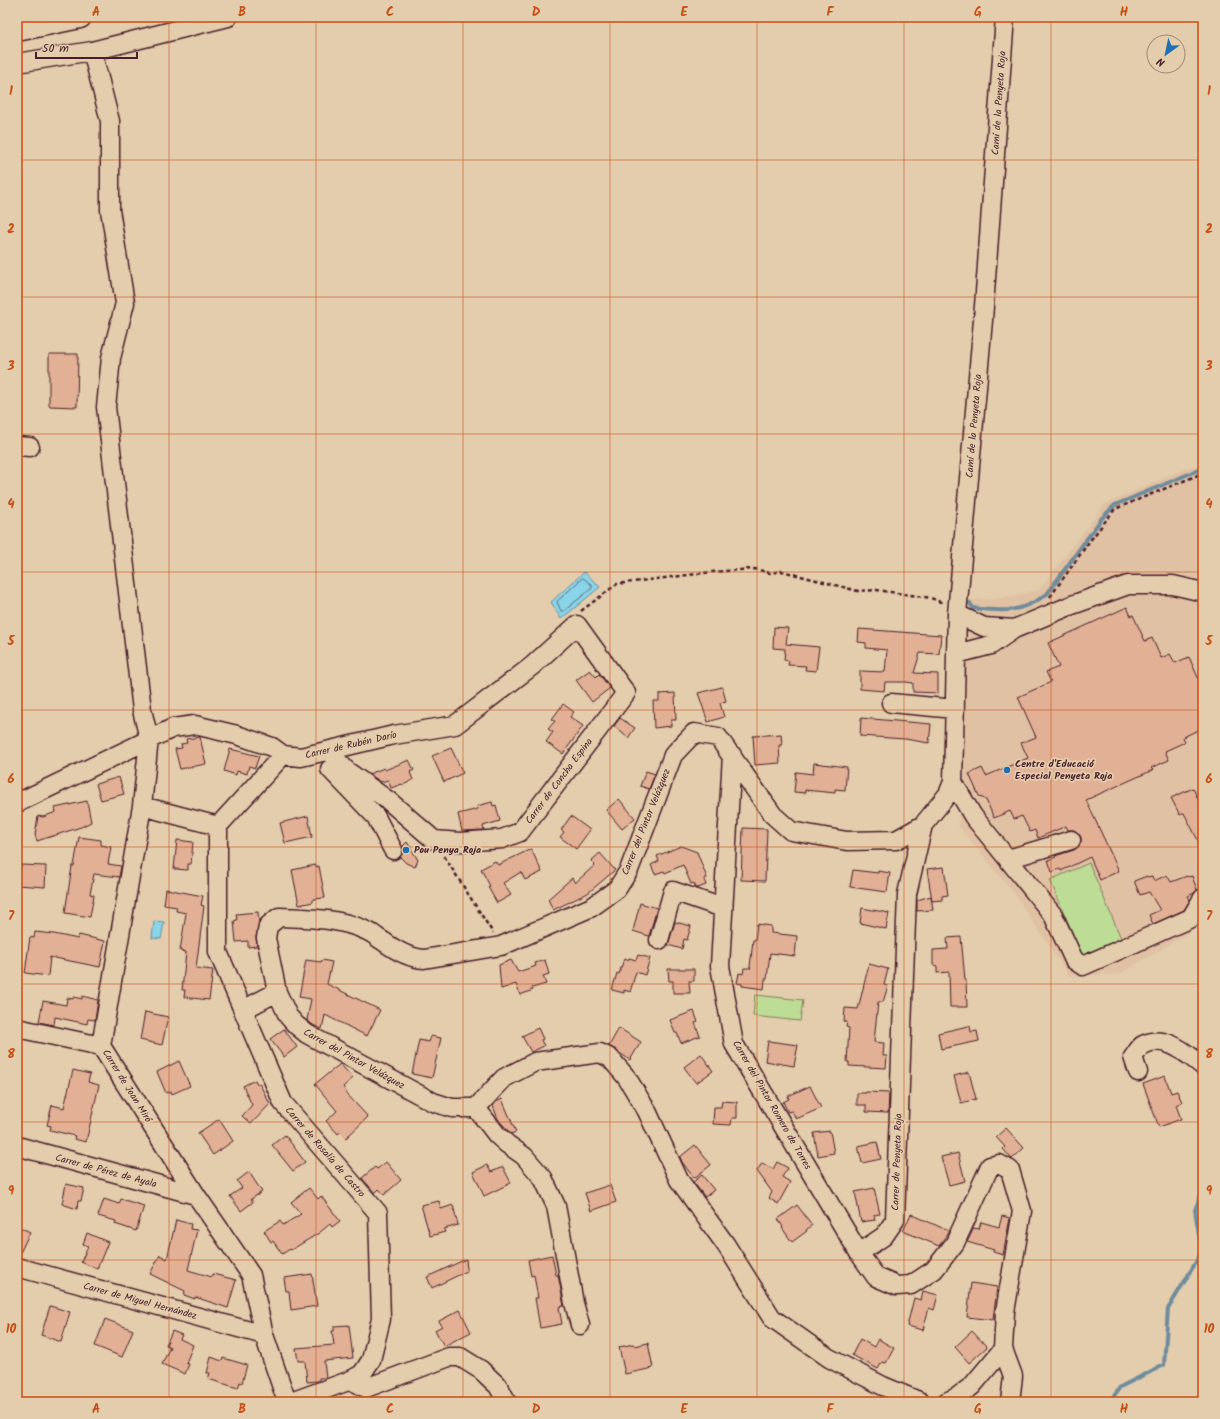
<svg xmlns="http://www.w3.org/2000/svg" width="1220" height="1419" font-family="Kalam,sans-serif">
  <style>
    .built { fill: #e0c1a3 }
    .green { fill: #bddc95; stroke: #847e60 }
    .water { fill: #88d4e8; stroke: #6f8c9c }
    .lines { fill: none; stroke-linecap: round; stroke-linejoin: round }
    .shore { stroke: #636777; stroke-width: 1 }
    .stream { stroke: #6f8c9c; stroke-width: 4 }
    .building { fill: #e2b095; stroke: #4a1f2b }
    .minor-casing { stroke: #4a1f2b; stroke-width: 21 }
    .highway-casing { stroke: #4a1f2b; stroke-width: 25 }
    .path { stroke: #4a1f2b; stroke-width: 2.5; stroke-dasharray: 4 3; stroke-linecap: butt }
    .minor { stroke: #e3cdac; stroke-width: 18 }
    .highway { stroke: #e3cdac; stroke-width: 22 }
    .grid { fill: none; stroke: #c84d12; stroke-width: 1; stroke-opacity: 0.55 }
    .poi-dot { fill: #1f6fb2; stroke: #e3cdac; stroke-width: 1.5 }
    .labels { text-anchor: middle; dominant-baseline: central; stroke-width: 3.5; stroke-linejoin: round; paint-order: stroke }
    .street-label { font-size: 10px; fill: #4a1f2b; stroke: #e3cdac }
    .poi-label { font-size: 10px; font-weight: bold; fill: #4a1f2b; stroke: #e3cdac; text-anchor: start }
    .neatline { fill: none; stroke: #c84d12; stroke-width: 1.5 }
    .grid-label { font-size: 13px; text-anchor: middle; font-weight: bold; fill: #c84d12 }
  </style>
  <rect width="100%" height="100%" fill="#e3cdac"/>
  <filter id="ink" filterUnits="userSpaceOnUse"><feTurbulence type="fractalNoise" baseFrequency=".025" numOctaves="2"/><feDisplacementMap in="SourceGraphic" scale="8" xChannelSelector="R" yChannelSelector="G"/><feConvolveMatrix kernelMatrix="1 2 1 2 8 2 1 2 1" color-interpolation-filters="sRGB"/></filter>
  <g filter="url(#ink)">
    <path class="built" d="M1203,465V924L1120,974L1069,976L1014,893L959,827L956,769L962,600L994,599L1039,590L1105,504L1189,467Z"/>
    <path class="green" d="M1089,863L1121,938L1082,955L1050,880Z
      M755,995L803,1000L800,1021L753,1016Z"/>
    <path class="water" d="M584,572L600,587L561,619L551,602Z
      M154,921L164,922L161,939L152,938Z"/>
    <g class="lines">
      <path class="shore" d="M583,578L592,585V588L564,611H561L557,602Z"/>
      <path class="stream" d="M970,603L973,608C1004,612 1021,613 1047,594L1102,518L1115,505L1203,468
        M1110,1402L1120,1387L1164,1365L1168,1309L1202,1252L1195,1210L1203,1190"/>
    </g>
    <path class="building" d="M49,354H78L77,407L49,406Z
      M1127,607L1131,616L1133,615L1145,641L1152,638L1161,658L1170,654L1175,663L1189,657L1203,689V728L1183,737L1185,742L1165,751L1169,760L1151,768L1153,770L1086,800L1119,871L1100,880L1090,857L1061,871L1060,869L1052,872L1048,860L1056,857L1055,856L1074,850L1078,847L1081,842V837L1078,833L1074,830H1068L1066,826L1038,838L1035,830L1030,832L1022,816L1014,819L1010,811L994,818L986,800L979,796L969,774L982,768L986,776L1028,758L1021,743L1036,737L1018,697L1051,682L1046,672L1059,667L1048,643Z
      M774,627L788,628L786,644L819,647L816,671L805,670L806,666L788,665L789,661L784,660L785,649L773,648Z
      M859,629L941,635L939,654L920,653L914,673L938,674V693L913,692V683L906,682H885L884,691L860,689V671L885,672L887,650L866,648V643L858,642Z
      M590,670L596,677L599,674L610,688L592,702L576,680Z
      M722,687L726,701L720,703L724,717L708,722L698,693Z
      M675,693L676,720H671V726L654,728L653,701H659V694Z
      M563,704L574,712L570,717L583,726L563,754L546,742L553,732L548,729L555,721L552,719Z
      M620,718L635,728L628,738L614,726Z
      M861,718L931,724L929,743L905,739L860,736Z
      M781,734L782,745H779L780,763L755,765L753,736Z
      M200,737L206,764L180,769L175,749L182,748L181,744L187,743L186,739Z
      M451,748L463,773L444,782L432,756Z
      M230,749L259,756L255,768L249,766L247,774L237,771L236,775L224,771Z
      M409,760L414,770L410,772L413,780L403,785L402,784L391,788L388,780L381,782L369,774L384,768L385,770Z
      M814,763L847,767L845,790L835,789V793L805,790V793L794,792L796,772L813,774Z
      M646,771L655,774L649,789L640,786Z
      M119,777L124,794L101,800L96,784Z
      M1193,788L1203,810V850L1184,813L1180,815L1171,798Z
      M619,799L635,818L622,829L606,810Z
      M87,801L91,822L81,827L37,841L35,835L38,816L43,817L56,812L55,808Z
      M492,802L493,806L496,805L500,821L483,826L484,830L462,831L458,814L478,809L477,806Z
      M308,816L312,837L285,843L280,823Z
      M571,816L590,830L576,849L560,837L564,832L561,830Z
      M743,828L767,829L765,881L741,880Z
      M79,837L101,840V845L111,847L108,864L121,866L119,877L94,874L90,894L94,895L90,917L65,913L72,866H74Z
      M177,840L193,842L191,864H188V870L174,869Z
      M407,842L418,860L415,867L406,863L400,857L403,851V846Z
      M681,846L697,852L707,878L704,879L706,885L698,888H696L694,883L691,884L683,865L665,873L664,871L655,874L651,865L659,861L657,856Z
      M531,849L542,872L525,880L521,872L503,883L511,895L497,903L488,887L490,886L481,869L495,861L498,865Z
      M600,853L615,870L588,893L553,910L548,899L572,878L575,883L595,865L591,861Z
      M21,865L46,866L45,887L17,885V871H20Z
      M315,865L316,867L319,866L325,898L313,899V902L299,905L292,870Z
      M944,867L948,895L942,896V900L932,901L927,869Z
      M853,870L878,873V871L890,873L887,892L850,887Z
      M1167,875L1171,882L1187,876L1188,877L1192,876L1197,890L1194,893L1188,896L1190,900L1184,910L1153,924L1149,915L1160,910L1149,892L1140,895L1134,881L1147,876L1148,877L1152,876L1154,881Z
      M166,889L203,896L201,905L204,906L196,968L213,970L209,1000L184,997L185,990H182L186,952L180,951L186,913L176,911L177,907L164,905Z
      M931,896L933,910L917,911V900Z
      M640,903L657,908L649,936L633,931Z
      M862,908L889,913L886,929L860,923Z
      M258,912L259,922L256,937L257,946L248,947V941L236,942L234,921L237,920L236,914Z
      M675,922L691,926L687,940L684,939L682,949L668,945Z
      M757,924L771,926V933L797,936L795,956L770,953L767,979H765L764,989L742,986V984L737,983L739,973L743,974L744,968H751L750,967L753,940H755Z
      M35,932L54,934L78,939L79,935L105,941L100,967L50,957L48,976L25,973L30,937L34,938Z
      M961,937L965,980H966L967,1007H950L949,972L937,973V966L933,965V950L948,949L947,938Z
      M638,955L650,958L645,975L636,972L630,992L624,990V993L612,990L617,973L619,974L624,959L628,960L629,958L636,960Z
      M306,960L321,962L322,960L332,962L327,984L380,1010L367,1036L325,1015L322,1029L313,1025L307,1020L311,999L299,997Z
      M511,960L518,972L536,966L535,963L545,960L549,974L543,976L546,984L532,988L533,990L520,995L516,984L501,989L499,965Z
      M869,964L888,969L884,985L888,986L883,1002H878L874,1042L884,1043L883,1056H887L886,1068L849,1066V1062H847L849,1028L846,1027L847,1022H844L845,1008L858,1009Z
      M668,969H694V981H689L690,993H673V981H669Z
      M82,996L98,1000L95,1020L88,1019L87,1024L55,1017L54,1025L39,1022L43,1001L66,1005L67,998L73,999L74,997L82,999Z
      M694,1011L698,1022L695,1023L700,1036L681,1043L677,1033H675L670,1020Z
      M145,1012L168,1017L162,1045L140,1040Z
      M968,1026H970L971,1032L977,1031L979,1041L941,1049L938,1033Z
      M538,1028L543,1039L541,1040L544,1046L531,1052L522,1036Z
      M619,1028L641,1042L630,1060L609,1046Z
      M284,1029L297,1047L284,1057L270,1039Z
      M431,1036L441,1038L432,1078L412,1074L419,1040L429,1042Z
      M768,1041L798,1045L794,1066L765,1061Z
      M701,1054L713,1071L696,1083L684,1067Z
      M179,1061L190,1086L172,1094L171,1091L166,1093L157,1072Z
      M340,1064L353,1078L343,1087L347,1093H346L368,1117L346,1138L340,1132L338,1134L326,1121L337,1111L315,1084Z
      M73,1070L90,1074L88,1082L99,1085L86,1142L74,1139L75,1136L50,1130L51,1126L47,1125L52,1105L64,1108Z
      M969,1072L976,1099L961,1103L954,1076Z
      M1165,1076L1171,1093L1177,1091L1182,1102L1176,1105L1181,1119L1159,1127L1143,1084Z
      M255,1080L257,1084L259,1083L270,1104L251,1124L242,1116L252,1105L243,1086Z
      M810,1086L821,1108L796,1119L792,1111L788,1112L783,1102L789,1099L788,1096Z
      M866,1092L889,1093L888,1113L866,1112V1105H857V1093H866Z
      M502,1099L516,1132L511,1134L498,1119L493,1106L496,1102Z
      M722,1101L737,1102V1118H732L731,1125L713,1124L714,1107H721Z
      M219,1119L233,1141L213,1155L198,1133Z
      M1006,1128L1024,1148L1012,1159L1003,1149L1005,1147L996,1137Z
      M830,1131L834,1153L818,1156L814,1133Z
      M285,1135L305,1162L293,1171L272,1145Z
      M877,1142L881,1159L862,1163L858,1146Z
      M695,1145L711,1165L694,1178L682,1162L680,1157Z
      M958,1153L965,1181L949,1185L941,1157Z
      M386,1162L401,1180L384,1195L379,1189L375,1193L362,1178L375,1167L377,1169Z
      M777,1162L788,1168L782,1177L790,1182L778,1204L769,1198L772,1192L757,1171L762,1163L773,1169Z
      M487,1165L491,1172L503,1167L511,1183L484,1196L473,1172Z
      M249,1172L262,1192L251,1199L253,1202L241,1211L230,1196L242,1188L237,1181Z
      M702,1175L714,1190L705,1197L693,1182Z
      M66,1184L84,1188L81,1201H78L77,1209L62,1204Z
      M610,1185L616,1202L591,1211L585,1193Z
      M309,1188L318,1199L321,1196L340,1221L332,1227L330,1224L319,1233L291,1250L290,1249L282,1254L273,1241L271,1242L264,1231L280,1221L283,1225L301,1214L291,1202Z
      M874,1188L880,1214L874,1215L875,1220L861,1222L855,1192Z
      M104,1199L119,1204L121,1199L144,1206L136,1231L115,1224L116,1221L98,1216Z
      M439,1201L441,1209L453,1205L458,1225L444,1229L445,1232L430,1236L421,1205Z
      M797,1205L812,1225L806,1230L807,1231L792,1242L782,1228L783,1227L778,1219Z
      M911,1214L949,1231L939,1246L903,1231Z
      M1002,1216L1010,1218L1003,1255L993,1252L994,1250L967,1242L974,1228L979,1229L981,1222L999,1227Z
      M176,1220L191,1224L190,1229L197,1230L188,1270L212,1277L213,1274L236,1280L228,1308L195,1297V1299L184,1295L185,1291L150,1274L160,1255L167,1259Z
      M17,1226L30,1232L18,1257H17Z
      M87,1233L108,1242L97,1269L81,1262L88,1246L83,1244Z
      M552,1255L556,1275H558L564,1306L559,1307L562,1324L540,1328L535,1298H538L534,1275L531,1276L528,1260Z
      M466,1259L467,1271L432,1288L427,1277Z
      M312,1274L317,1306L291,1310L289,1291H286L284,1278Z
      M971,1283L997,1287L993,1320L967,1317Z
      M923,1291L938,1295L934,1310L929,1308L923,1330L907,1326L914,1298L921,1300Z
      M50,1306L70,1312L61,1342L41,1335Z
      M460,1310L471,1332L444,1346L435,1330L442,1326L439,1321Z
      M105,1319L133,1330L122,1357L95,1346Z
      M349,1325L353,1358L324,1361L326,1378H319V1381H317L307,1382L305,1361H298L296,1348L334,1345L332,1331H334V1326Z
      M172,1331L182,1335L180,1339L193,1345L186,1363L189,1364L185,1374L162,1364L170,1347L166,1345Z
      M972,1331L987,1347L969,1363L955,1347Z
      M860,1339L874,1347L878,1339L894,1348L886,1363L882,1362L878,1369L852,1355Z
      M648,1343L653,1368L625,1374L619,1347L634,1344L635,1346Z
      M211,1357L222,1361L223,1358L247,1365L242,1383L240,1382L238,1388L208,1379L210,1373H207Z"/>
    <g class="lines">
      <defs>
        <path id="minor" d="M92,51L110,121V210L125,303L111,358L106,407L142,710L149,739L142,806L101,1046L196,1195L251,1275L264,1335L287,1402
          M17,63L92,51L228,17
          M17,446L30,447
          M1014,629L1072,605L1128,585H1173L1203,592
          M956,654L991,645L1014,629L984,627L957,614
          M891,703L955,709
          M283,755L218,826V952L283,1103L378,1213L381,1319L371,1360L362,1374L351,1380L366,1388L449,1357H460L481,1370L498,1386L507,1402
          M732,755L720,966L734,1044L859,1253
          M330,769L376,817L393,850
          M953,782L973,816L1053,915L1074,960L1083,966L1191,918L1203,898
          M17,803L173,728L195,725L237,735L272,747L283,755L301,757L394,735L455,725L532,666L577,625L626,693L520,832L502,839L460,842L434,840L389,801L347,771L328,751
          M142,806L218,826
          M923,825L907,894L895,1220L884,1236L859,1253L876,1277L897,1286L911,1285L934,1270L955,1243L990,1166L999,1164L1010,1170L1022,1211L1005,1312L1003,1349L972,1386L957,1397L946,1402
          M1008,859L1071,840
          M659,940L673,891L723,908
          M243,1010L277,992
          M17,1028L101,1046
          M1138,1072L1133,1057C1136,1054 1139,1047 1143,1045C1165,1033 1187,1054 1203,1066
          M476,1108L504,1078L535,1062L600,1053L610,1058L627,1078L647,1111L679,1180L726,1245L772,1318L829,1358L883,1386L921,1402
          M17,1146L196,1195
          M17,1267L264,1335
          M580,1325L574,1303L556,1206L543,1178L524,1156L507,1144L497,1135L476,1108H452L433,1102L307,1034L296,1025L288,1016L277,992L266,938L268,926L279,917C309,918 340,918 367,931C373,933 377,938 383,941C395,950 409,958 424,959L501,946L592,907L617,889L629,870L673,755L694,733L718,737L773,815L791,831L847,841L896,840L923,825L948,794L953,782L957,614L983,320L1005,17
          M1003,1349L1013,1376L1010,1402
          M291,1402L351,1380"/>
        <path id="highway" d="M17,30L80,17"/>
      </defs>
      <use href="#minor" class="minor-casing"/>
      <use href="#highway" class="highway-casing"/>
      <path class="path" d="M1050,597L1089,542L1115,509L1203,473
        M581,611L617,584L712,572L755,569L770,573L782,571L858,591L877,590L931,598L943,603
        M444,856L493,933"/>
      <use href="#minor" class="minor"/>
      <use href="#highway" class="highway"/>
    </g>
  </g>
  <path class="grid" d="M169,17V1402M316,17V1402M463,17V1402M610,17V1402M757,17V1402M904,17V1402M1051,17V1402M17,160H1203M17,297H1203M17,434H1203M17,572H1203M17,710H1203M17,847H1203M17,984H1203M17,1122H1203M17,1260H1203"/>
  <g class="poi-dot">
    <circle cx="1007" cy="770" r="4"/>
    <circle cx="406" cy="850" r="4"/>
  </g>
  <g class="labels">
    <g class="street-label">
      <text transform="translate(999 103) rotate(-86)">Camí de la Penyeta Roja</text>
      <text transform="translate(974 426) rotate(-85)">Camí de la Penyeta Roja</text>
      <text transform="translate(351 745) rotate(-13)">Carrer de Rubén Darío</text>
      <text transform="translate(559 781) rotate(-53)">Carrer de Concha Espina</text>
      <text transform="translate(646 822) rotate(-68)">Carrer del Pintor Velázquez</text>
      <text transform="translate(354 1059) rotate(29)">Carrer del Pintor Velázquez</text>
      <text transform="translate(127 1086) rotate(58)">Carrer de Joan Miró</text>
      <text transform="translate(772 1105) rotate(60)">Carrer del Pintor Romero de Torres</text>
      <text transform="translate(325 1152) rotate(49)">Carrer de Rosalía de Castro</text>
      <text transform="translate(897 1162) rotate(-88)">Carrer de Penyeta Roja</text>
      <text transform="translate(106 1171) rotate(15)">Carrer de Pérez de Ayala</text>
      <text transform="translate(140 1301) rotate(15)">Carrer de Miguel Hernández</text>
    </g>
    <g class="poi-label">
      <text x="1015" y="764">Centre d'Educació<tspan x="1015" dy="12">Especial Penyeta Roja</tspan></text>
      <text x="414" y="850">Pou Penya Roja</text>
    </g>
  </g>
  <rect width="1220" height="1419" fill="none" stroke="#e3cdac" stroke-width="44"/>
  <g transform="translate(1166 54) rotate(213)"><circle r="19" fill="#e3cdac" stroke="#a68778"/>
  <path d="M0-3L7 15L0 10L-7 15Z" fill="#1f6fb2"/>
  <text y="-6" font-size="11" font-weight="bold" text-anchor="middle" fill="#4a1f2b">N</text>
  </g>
  <path d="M36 52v6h101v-6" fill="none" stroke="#4a1f2b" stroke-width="2"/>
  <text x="42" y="52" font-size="12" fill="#4a1f2b" stroke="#e3cdac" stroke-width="3" paint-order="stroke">50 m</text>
  <rect x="22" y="22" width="1176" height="1375" class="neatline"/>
  <g class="grid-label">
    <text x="96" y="16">A</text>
    <text x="242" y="16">B</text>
    <text x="390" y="16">C</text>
    <text x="536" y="16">D</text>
    <text x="684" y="16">E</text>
    <text x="830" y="16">F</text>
    <text x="978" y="16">G</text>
    <text x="1124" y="16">H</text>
    <text x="11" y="95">1</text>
    <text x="1209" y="95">1</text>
    <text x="11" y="233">2</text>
    <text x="1209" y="233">2</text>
    <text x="11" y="370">3</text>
    <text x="1209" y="370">3</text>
    <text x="11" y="508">4</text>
    <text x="1209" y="508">4</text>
    <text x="11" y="645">5</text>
    <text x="1209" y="645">5</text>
    <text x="11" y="783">6</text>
    <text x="1209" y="783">6</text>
    <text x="11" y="920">7</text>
    <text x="1209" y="920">7</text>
    <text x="11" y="1058">8</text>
    <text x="1209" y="1058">8</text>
    <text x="11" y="1195">9</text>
    <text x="1209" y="1195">9</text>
    <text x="11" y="1333">10</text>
    <text x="1209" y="1333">10</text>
    <text x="96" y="1413">A</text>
    <text x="242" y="1413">B</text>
    <text x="390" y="1413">C</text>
    <text x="536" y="1413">D</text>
    <text x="684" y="1413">E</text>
    <text x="830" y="1413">F</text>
    <text x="978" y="1413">G</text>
    <text x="1124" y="1413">H</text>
  </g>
</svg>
